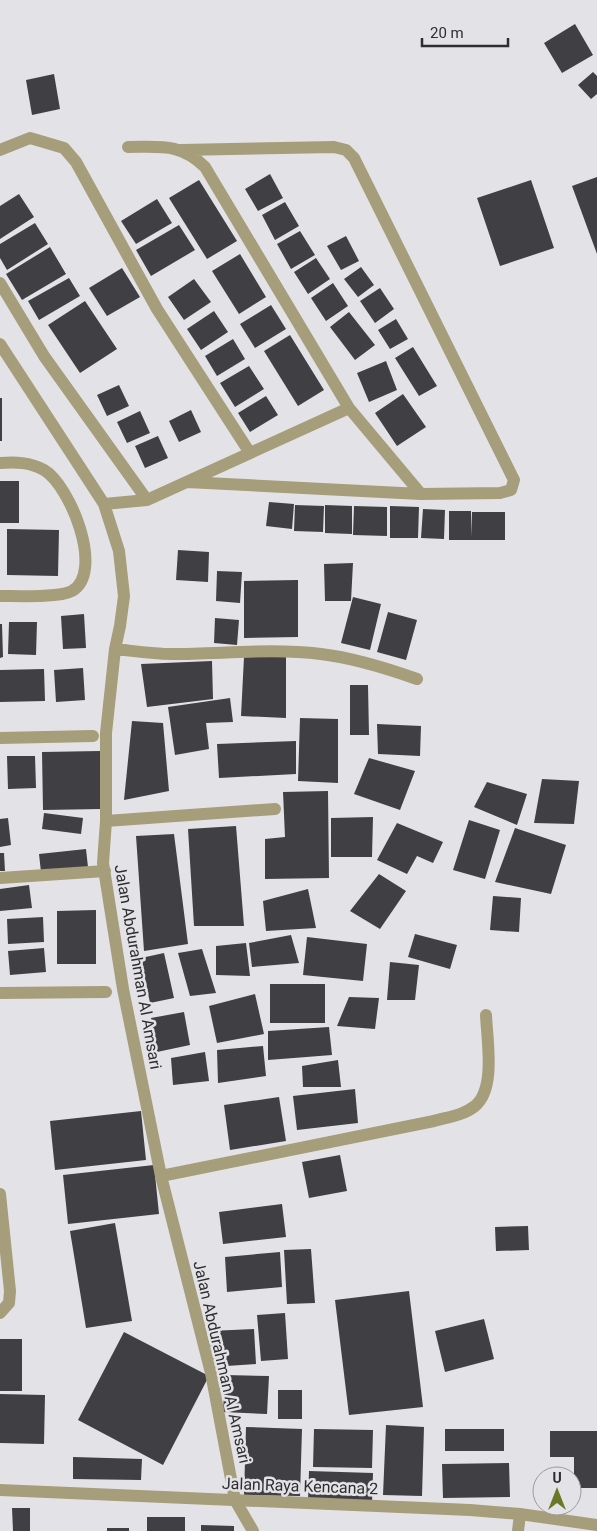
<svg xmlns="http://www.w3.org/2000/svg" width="597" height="1531" font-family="Roboto,sans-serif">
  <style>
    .building { fill: #403f43 }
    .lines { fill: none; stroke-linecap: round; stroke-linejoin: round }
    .minor { stroke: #a69d7b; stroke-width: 12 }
    .tertiary { stroke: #a69d7b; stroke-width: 12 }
    .labels { text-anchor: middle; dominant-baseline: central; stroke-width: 5; stroke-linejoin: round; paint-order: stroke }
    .street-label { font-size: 16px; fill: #2e2e30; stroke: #e3e3e7 }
  </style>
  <rect width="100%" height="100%" fill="#e3e3e7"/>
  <path class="building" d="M575,24L593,55L562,73L544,43Z
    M593,72L597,76V94L591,99L578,85Z
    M54,74L60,109L32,115L26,80Z
    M270,174L283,198L258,211L245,189Z
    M597,177V254L572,186Z
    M199,180L237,241L207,259L169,198Z
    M531,180L554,248L500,266L477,198Z
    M19,194L34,217L0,239V206Z
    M157,199L172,223L136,244L121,221Z
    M285,202L299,226L275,240L262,215Z
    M35,223L48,244L7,270L0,258V244Z
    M179,225L195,250L151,276L136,250Z
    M300,231L315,255L291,269L277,244Z
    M346,236L359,261L341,270L327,246Z
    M50,247L66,274L22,300L6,274Z
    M240,254L266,297L239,314L212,271Z
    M316,258L330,279L308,294L294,272Z
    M361,267L374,285L358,297L344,279Z
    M122,268L140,297L107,316L89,288Z
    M69,278L80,296L39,320L28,301Z
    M194,279L211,302L184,320L168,297Z
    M333,283L348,306L326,321L311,298Z
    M380,288L394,309L375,323L360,301Z
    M85,301L117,349L80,373L48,325Z
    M271,305L286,329L255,348L240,324Z
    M214,311L228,332L201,350L187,329Z
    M349,312L375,345L355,360L330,327Z
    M396,319L408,339L390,349L378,330Z
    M290,335L324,390L298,406L264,351Z
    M233,339L245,359L217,376L205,356Z
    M413,347L437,386L419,396L395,358Z
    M386,361L397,390L369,402L357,373Z
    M249,366L264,389L235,407L220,383Z
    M119,385L129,406L107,416L97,395Z
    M403,394L426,427L397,446L375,413Z
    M266,396L278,415L250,432L238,413Z
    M0,398H2V441H0Z
    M191,410L201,432L179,442L169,421Z
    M140,411L150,433L127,443L117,422Z
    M158,436L168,458L145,468L135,446Z
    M0,481H19V523H0Z
    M269,502L294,504L292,529L266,526Z
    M295,505L324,506L323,532L294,531Z
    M325,505L352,506V534L325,533Z
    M354,506L387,507V536L353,535Z
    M390,506L419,507L418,538H390Z
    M423,509L445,510L444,539L421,538Z
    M449,511H471V537L472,512H505V540H449Z
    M7,529L59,530L58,576L7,575Z
    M178,550L209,552L208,582L176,580Z
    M353,563L351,601H325L324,564Z
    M217,571L242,572L240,603L216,601Z
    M298,580V637L244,638V581Z
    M353,597L381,604L370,650L341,643Z
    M388,612L417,620L406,660L377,652Z
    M84,614L86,648L63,649L61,616Z
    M215,618L239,620L237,645L214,643Z
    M9,622H37L36,655L8,654Z
    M0,624H2L3,657L0,658Z
    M244,657H286V718L241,716Z
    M212,661L213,699L147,707L141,664Z
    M83,668L85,700L56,702L54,670Z
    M44,669L45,701L0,702V670Z
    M350,685H368L369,735H350Z
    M230,698L233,722L206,723L209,749L175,755L168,707Z
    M300,718L338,719V783L298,781Z
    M132,721L163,723L169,791L124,800Z
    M377,724L421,726L420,756L378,754Z
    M296,741V774L219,778L217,744Z
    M100,751L101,809L43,810L42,752Z
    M7,756H35L36,788L8,789Z
    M369,758L415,771L400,810L354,794Z
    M542,779L579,781L574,824L534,823Z
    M487,782L527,794L517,825L474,807Z
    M328,791L329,878L265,879V839L285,837L283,792Z
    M44,813L83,818L81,834L42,829Z
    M373,817L372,857H331V818Z
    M8,818L11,845L0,847V819Z
    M469,820L500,830L485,879L453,870Z
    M397,823L443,842L433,863L417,856L407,874L377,860Z
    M236,826L244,926H194L188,829Z
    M515,828L566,845L551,894L495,882Z
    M174,834L188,944L144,951L136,836Z
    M86,849L88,867L41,872L39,854Z
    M0,853H4L5,871H0Z
    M379,874L406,891L380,929L350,911Z
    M29,885L32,908L0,911V889Z
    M308,889L316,928L266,931L263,901Z
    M493,896L521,898L519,932L490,930Z
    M96,910V964H57V911Z
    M43,917L44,942L8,944L7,919Z
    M415,934L457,945L450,969L408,957Z
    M291,935L299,963L252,967L249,943Z
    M307,937L367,944L363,981L303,975Z
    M246,943L250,976L216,975V946Z
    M44,948L46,972L10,975L8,951Z
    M202,949L216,993L190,996L178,953Z
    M164,953L174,998L150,1003L141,958Z
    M390,962L419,965L415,1000H387Z
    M270,984H325V1023H270Z
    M255,994L264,1034L217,1043L209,1006Z
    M349,997L379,998L375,1029L337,1026Z
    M184,1012L190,1045L157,1052L151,1018Z
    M329,1027L332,1055L268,1060V1031Z
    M263,1046L266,1076L218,1083L217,1050Z
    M205,1052L209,1081L173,1085L171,1058Z
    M338,1060L341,1087H303L302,1066Z
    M355,1089L358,1123L297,1130L293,1096Z
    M279,1097L286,1141L230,1150L224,1105Z
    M141,1111L146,1160L55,1170L50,1121Z
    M340,1155L347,1191L309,1198L302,1162Z
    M154,1165L159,1214L68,1224L63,1175Z
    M282,1204L286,1237L223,1244L219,1212Z
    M115,1223L132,1321L86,1328L70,1231Z
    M528,1226L529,1250L496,1251L495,1227Z
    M311,1249L315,1303L287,1304L284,1250Z
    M280,1252L282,1287L227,1292L225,1257Z
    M409,1291L423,1407L349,1415L335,1300Z
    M285,1313L288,1359L261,1361L257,1315Z
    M484,1319L494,1359L445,1372L435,1331Z
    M254,1329L256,1364L212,1367L210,1331Z
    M124,1332L209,1376L163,1465L78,1420Z
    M0,1339H22V1391H0Z
    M225,1375L269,1376L267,1414L223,1412Z
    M278,1390H302V1419H278Z
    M0,1394L45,1395L44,1444L0,1443Z
    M386,1425L424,1427L422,1496L383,1495Z
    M246,1427L302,1429L300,1496L244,1495Z
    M314,1429L373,1430L372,1468L313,1467Z
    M445,1429H504V1451H445Z
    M550,1431H597V1488H574V1457H550Z
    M73,1457L142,1459L141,1480L73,1479Z
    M509,1463L510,1497L443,1498L442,1464Z
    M309,1471L373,1473L372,1503L308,1501Z
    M12,1508H30V1531H13Z
    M147,1517H185V1531H147Z
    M201,1525L234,1526V1531H201Z
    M107,1528H129V1531H107Z"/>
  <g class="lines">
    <path class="minor" d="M128,147C161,147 180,143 205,167L349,408L421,494
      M0,150L30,138L64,148L76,162L157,309L250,453
      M181,150L334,147L346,150L354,158L514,480L511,490L500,493L421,494L187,482
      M0,283L44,356L147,500
      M0,344L104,504L119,551L124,596L120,626L115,649L106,733V821L103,863L123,989L161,1176L211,1373L235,1500L253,1531
      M0,463C15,462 30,462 44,470C70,485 105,572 72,591C59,598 17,596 0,596
      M104,504L147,500L349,408
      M115,649C134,651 153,654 172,654C222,654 272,648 321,654C354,658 386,668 417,679
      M0,738L93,736
      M106,821L275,809
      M0,878L105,871
      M0,993L106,992
      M161,1176L434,1121C448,1117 464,1115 475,1106C496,1089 487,1040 486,1015
      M0,1194L10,1291L9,1303L0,1313
      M518,1531L520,1514"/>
    <path class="tertiary" d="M0,1490L470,1510L520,1514L597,1525"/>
  </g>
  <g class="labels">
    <g class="street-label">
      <text transform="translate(138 967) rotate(80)">Jalan Abdurahman Al Amsari</text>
      <text transform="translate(222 1362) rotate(77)">Jalan Abdurahman Al Amsari</text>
      <text transform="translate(300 1486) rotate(2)">Jalan Raya Kencana 2</text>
    </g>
  </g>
  <g transform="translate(557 1491)"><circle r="24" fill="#e3e3e7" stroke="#9b9b9e"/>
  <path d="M0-4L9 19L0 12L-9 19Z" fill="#6a7926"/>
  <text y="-8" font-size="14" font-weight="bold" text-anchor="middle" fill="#2e2e30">U</text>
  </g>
  <path d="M422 38v8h86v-8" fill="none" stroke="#2e2e30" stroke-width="2.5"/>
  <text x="430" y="38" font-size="15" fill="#2e2e30" stroke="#e3e3e7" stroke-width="4" paint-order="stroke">20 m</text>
</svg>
